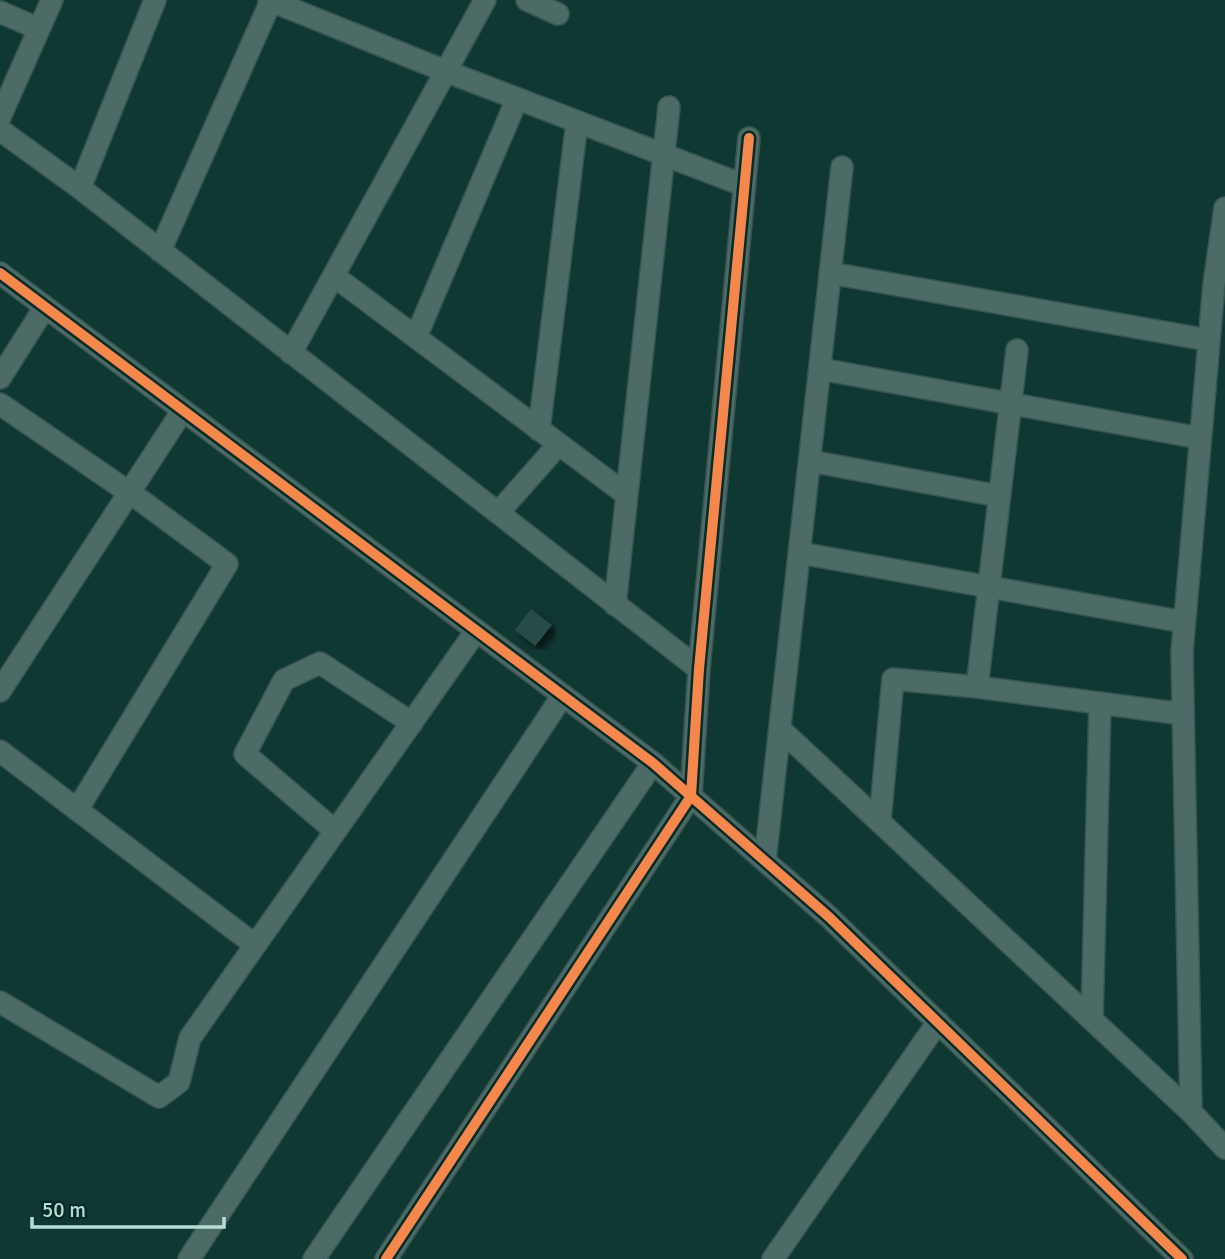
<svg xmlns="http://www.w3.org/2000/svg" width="1225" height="1259" font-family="Signika,sans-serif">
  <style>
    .building { fill: #264c49; filter: url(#shadow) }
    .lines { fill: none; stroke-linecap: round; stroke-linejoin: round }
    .minor-casing { stroke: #375550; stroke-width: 24 }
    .minor { stroke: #4c6a66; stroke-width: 21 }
    .cycleway-casing { stroke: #072b26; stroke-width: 15 }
    .cycleway { stroke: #f5874c; stroke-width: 10 }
  </style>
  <defs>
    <filter id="shadow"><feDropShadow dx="6" dy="6" stdDeviation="3.5" flood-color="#0009"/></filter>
  </defs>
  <rect width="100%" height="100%" fill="#103833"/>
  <path class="building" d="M531,609L552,625L535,646L515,630Z"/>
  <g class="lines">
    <defs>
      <path id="minor" d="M269,0L445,71L743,185
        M527,0L558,14
        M0,12L39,29
        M0,117L52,0
        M0,130L80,188L699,669
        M80,188L155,0
        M1225,208L1214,284L1182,652L1191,1112L1225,1148
        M160,251L271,1
        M0,273L653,763L829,917L1182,1259
        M830,273L1208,340
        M334,276L627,495
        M416,337L517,99
        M291,353L485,0
        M820,369L1200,438
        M0,378L45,307
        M0,404L143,502L227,564L77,810
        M539,430L577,122
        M810,461L999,496
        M498,513L559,444
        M800,553L1184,622
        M615,605L669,107
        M977,687L1017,350
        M0,691L183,410
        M780,729L1191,1112
        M0,751L255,945
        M880,821L893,679L977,687L1183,714
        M335,831L245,754L284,680L320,663L412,723
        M765,861L842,167
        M0,1002L159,1097L179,1082L190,1038L476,631
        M1092,1019L1100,704
        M189,1259L563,695
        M314,1259L653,763
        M386,1259L691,796L699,669L749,138
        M773,1259L938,1022"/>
    </defs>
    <use href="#minor" class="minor-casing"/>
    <use href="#minor" class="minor"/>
    <defs>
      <path id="cycleway" d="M0,273L653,763L829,917L1182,1259
        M386,1259L691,796L699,669L749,138"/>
    </defs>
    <use href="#cycleway" class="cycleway-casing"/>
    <use href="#cycleway" class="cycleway"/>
  </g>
  <path d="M32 1217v10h192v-10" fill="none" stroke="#b7ddd6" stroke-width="3.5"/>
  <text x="42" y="1217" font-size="21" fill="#b7ddd6" stroke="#072b26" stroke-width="5" paint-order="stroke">50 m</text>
</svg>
